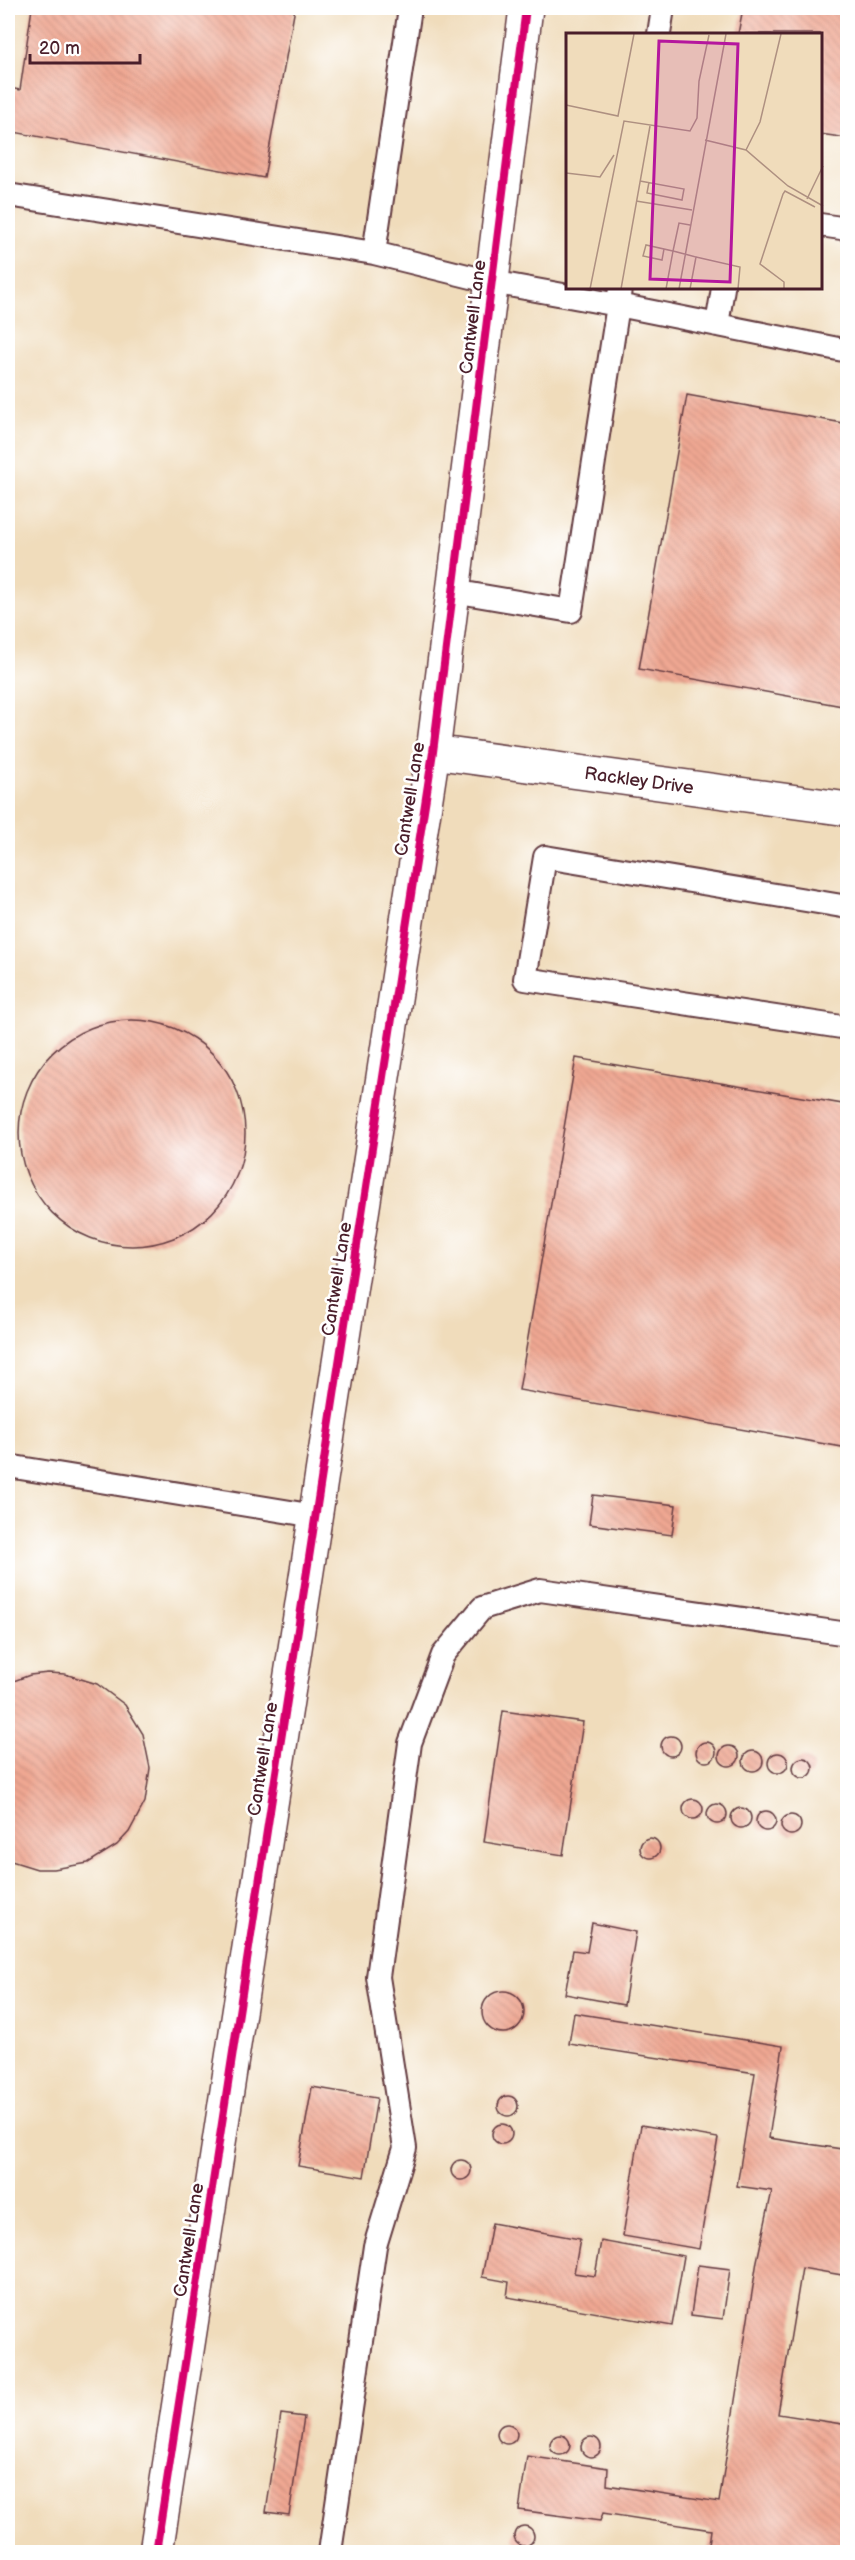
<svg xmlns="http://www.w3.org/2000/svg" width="855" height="2560" font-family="'Balsamiq Sans',sans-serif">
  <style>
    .building { fill: url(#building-back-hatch) }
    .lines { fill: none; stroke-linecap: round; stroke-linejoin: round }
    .service-casing { stroke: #633b41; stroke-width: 26 }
    .minor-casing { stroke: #633b41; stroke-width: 36 }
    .service { stroke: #fff; stroke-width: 22 }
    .minor { stroke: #fff; stroke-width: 33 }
    .cycleway-casing { stroke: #fff; stroke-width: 11 }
    .cycleway { stroke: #d6006c; stroke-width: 8 }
    .labels { text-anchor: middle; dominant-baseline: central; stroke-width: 5; stroke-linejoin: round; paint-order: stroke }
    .street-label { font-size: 18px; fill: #4a1f2b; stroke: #fff }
    .inset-road { fill: none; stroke: #ae9081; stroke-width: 1.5 }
    .view { fill: #b5179e; fill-opacity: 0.15; stroke: #b5179e; stroke-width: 3 }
    .inset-edge { fill: none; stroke: #4a1f2b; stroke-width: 3 }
  </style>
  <defs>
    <pattern id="building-back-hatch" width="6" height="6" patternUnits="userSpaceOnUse" patternTransform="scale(1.5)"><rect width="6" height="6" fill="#efa792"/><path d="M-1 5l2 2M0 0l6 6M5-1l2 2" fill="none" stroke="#ce8f7e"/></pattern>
  </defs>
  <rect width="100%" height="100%" fill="#fff"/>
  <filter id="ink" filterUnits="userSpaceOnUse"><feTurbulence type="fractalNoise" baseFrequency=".0167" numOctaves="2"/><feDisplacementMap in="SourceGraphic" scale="12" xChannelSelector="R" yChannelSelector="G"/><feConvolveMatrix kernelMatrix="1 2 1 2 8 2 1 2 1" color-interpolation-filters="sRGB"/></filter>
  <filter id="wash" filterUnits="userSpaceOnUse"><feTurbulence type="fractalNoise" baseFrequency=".008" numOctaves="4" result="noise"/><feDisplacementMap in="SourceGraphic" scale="24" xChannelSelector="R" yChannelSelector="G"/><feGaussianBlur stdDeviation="1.35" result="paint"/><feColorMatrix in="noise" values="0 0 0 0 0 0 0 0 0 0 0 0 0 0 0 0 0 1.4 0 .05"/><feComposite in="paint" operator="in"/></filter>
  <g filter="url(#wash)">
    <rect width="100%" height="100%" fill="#f0dcbb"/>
    <g id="blocks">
      <path class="building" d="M32,8H295L264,178L8,131V88L20,90Z
        M743,8H848V138L820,134V34H738Z
        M687,395L848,424V707L639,669Z
        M19 1133a113 113 0 1 1 226 0a113 113 0 1 1-226 0Z
        M576,1058L848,1105V1448L519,1390Z
        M593,1495L676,1505L672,1535L589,1524Z
        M48,1673L65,1674L97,1684L125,1705L143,1734L150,1768L145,1802L129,1832L117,1845L88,1863L54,1869H37L8,1860V1683L30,1675Z
        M503,1711L583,1722L563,1855L484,1842Z
        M661 1746a10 10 0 1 1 20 0a10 10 0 1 1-20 0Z
        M696 1752a10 10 0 1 1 20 0a10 10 0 1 1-20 0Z
        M719 1756a10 10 0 1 1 20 0a10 10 0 1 1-20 0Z
        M743 1761a10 10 0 1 1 20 0a10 10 0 1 1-20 0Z
        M768 1763a10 10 0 1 1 20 0a10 10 0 1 1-20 0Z
        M793 1768a10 10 0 1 1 20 0a10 10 0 1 1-20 0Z
        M683 1809a10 10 0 1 1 20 0a10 10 0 1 1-20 0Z
        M707 1814a10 10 0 1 1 20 0a10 10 0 1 1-20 0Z
        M731 1818a10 10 0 1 1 20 0a10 10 0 1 1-20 0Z
        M756 1821a10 10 0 1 1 20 0a10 10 0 1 1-20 0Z
        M781 1825a10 10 0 1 1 20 0a10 10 0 1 1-20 0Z
        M640 1848a10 10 0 1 1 20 0a10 10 0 1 1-20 0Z
        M592,1923L636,1932L624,2005L565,1994L573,1950L587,1952Z
        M482 2012a21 21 0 1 1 42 0a21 21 0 1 1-42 0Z
        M574,2013L783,2046L769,2138L848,2150V2276L802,2268L778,2414L848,2425V2552H708L711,2530L603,2513L600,2521L519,2510L527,2456L608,2468L607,2485L719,2502L757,2261L772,2191L737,2186L755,2073L569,2044Z
        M312,2087L377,2098L364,2177L298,2166Z
        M498 2106a10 10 0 1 1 20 0a10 10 0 1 1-20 0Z
        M492 2134a10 10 0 1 1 20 0a10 10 0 1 1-20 0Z
        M641,2125L718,2138L699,2249L623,2236Z
        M451 2170a10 10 0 1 1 20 0a10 10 0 1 1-20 0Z
        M492,2223L580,2239L574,2273L595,2276L601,2241L684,2256L672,2326L507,2297L509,2282L482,2277Z
        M698,2265L730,2269L723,2319L691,2315Z
        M281,2414L304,2417L289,2515L266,2512Z
        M497 2434a10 10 0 1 1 20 0a10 10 0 1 1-20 0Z
        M550 2445a10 10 0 1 1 20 0a10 10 0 1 1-20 0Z
        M581 2447a10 10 0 1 1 20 0a10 10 0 1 1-20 0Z
        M514 2536a10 10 0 1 1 20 0a10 10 0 1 1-20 0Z
        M525,2549L530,2552H512L518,2550Z"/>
    </g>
  </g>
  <g filter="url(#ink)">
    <use href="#blocks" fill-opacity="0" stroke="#633b41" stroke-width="1.5"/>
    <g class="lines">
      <defs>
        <path id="service" d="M410,8L374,253L492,282L618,305L620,288
          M659,34L663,8
          M8,195L374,253
          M820,225L848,229
          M717,325L723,288
          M453,591L571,611L618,305L848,351
          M848,907L545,857L525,979L848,1028
          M8,1466L315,1516
          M330,2552L375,2246L405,2148L378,1977L410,1743L443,1655L482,1608L540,1590L848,1634"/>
        <g id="minor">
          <path id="s1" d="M433,752L848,809"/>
          <path d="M156,2552L433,752L526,8"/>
        </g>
      </defs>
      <use href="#service" class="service-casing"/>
      <use href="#minor" class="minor-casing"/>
      <use href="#service" class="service"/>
      <use href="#minor" class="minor"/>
      <defs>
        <path id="cycleway" d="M156,2552L433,752L526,8"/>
      </defs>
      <use href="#cycleway" class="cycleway-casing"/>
      <use href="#cycleway" class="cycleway"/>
    </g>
  </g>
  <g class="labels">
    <g class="street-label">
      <text transform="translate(473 317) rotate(-83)">Cantwell Lane</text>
      <text stroke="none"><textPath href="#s1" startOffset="208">Rackley Drive</textPath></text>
      <text transform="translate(410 799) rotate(-81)">Cantwell Lane</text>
      <text transform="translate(337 1279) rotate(-81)">Cantwell Lane</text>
      <text transform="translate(263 1759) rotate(-81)">Cantwell Lane</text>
      <text transform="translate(189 2240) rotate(-81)">Cantwell Lane</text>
    </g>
  </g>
  <g transform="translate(566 33)">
    <rect width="256" height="256" fill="#f0dcbb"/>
    <path class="inset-road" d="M0,72L52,83L68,1M139,107L180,117L222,153L257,173M180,117L194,89L215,1M0,140L34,144L48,122M74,148L118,156L116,167L81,160L83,149M241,166L257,133M70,168L126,177M98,216L96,227L77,223L80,212L107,218L113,190L124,192M130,224L174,234L172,256M24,256L58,88L124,98L131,85L133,48L143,2M55,256L84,93M100,256L107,218L130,224L124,256M113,256L160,1M218,256V249L194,231L217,161L219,158L249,174"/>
    <path class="view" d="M93,8L172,11L164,249L84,246Z"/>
    <rect width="256" height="256" class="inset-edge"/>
  </g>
  <rect width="855" height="2560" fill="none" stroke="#fff" stroke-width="30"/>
  <path d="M30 54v9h110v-9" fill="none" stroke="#4a1f2b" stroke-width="3"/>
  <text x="39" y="54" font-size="18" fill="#4a1f2b" stroke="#ffffff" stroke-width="4.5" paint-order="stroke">20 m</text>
</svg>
